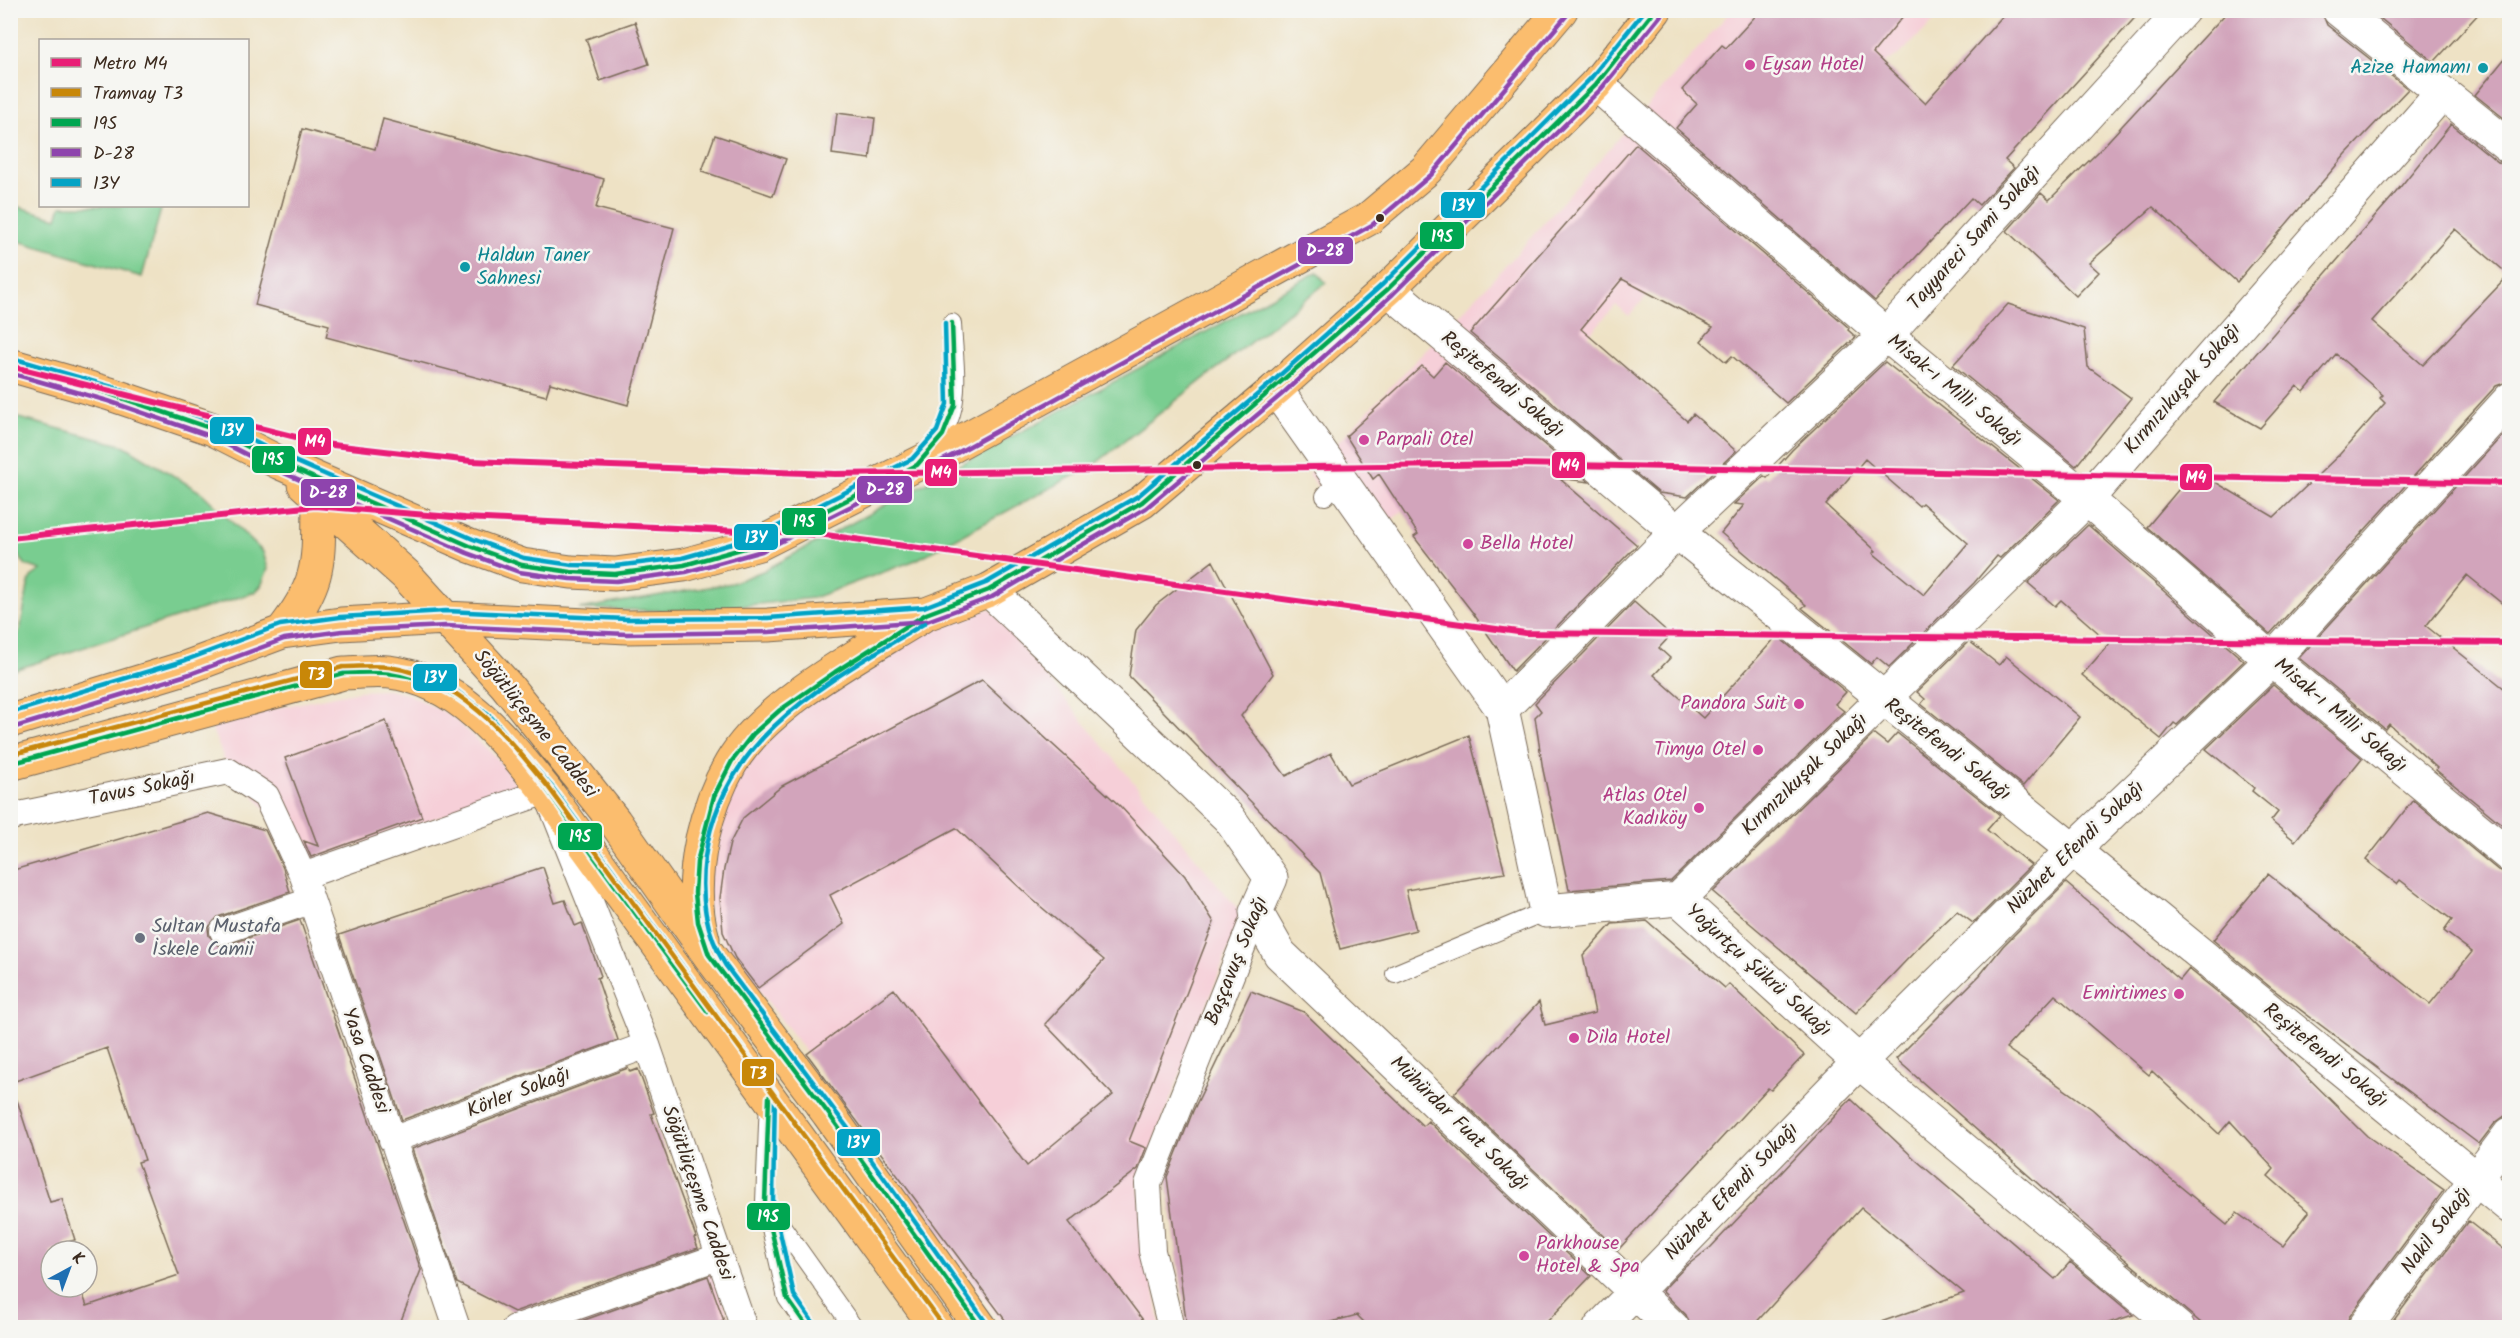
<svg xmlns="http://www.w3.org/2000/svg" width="2520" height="1338" font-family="Kalam,sans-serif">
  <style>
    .built { fill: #f6cfd8 }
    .green { fill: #79cd90; stroke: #5a7c57; stroke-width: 1.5 }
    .building { fill: #d2a4bb; fill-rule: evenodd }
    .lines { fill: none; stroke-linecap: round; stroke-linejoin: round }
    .service-casing { stroke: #7a6a58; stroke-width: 20 }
    .pedestrian-casing { stroke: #7a6a58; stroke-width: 28 }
    .minor-casing { stroke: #7a6a58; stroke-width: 35 }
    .primary-casing { stroke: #7a6a58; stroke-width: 35 }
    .service { stroke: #fff; stroke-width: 18 }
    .pedestrian { stroke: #fff; stroke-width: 26 }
    .minor { stroke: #fff; stroke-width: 33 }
    .primary { stroke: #fbbd6e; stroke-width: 33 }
    .bus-1-casing { stroke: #f6f6f2; stroke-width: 9 }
    .bus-2-casing { stroke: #f6f6f2; stroke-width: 9 }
    .bus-3-casing { stroke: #f6f6f2; stroke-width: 9 }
    .bus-1 { stroke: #00a651; stroke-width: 4.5 }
    .bus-2 { stroke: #8e44ad; stroke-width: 4.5 }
    .bus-3 { stroke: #03a3c5; stroke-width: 4.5 }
    .tram-1-casing { stroke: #f6f6f2; stroke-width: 9 }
    .tram-1 { stroke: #c88708; stroke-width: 4.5 }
    .metro-1-casing { stroke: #f6f6f2; stroke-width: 10 }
    .metro-1 { stroke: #e91e76; stroke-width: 6 }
    .hotel-dot { fill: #d1479c; stroke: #f6f6f2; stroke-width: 2 }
    .culture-dot { fill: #0f9aa8; stroke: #f6f6f2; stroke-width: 2 }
    .bus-dot { fill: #3b2a1e; stroke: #f6f6f2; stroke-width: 2 }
    .worship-dot { fill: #6b7280; stroke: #f6f6f2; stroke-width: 2 }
    .labels { text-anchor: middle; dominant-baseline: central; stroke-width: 5; stroke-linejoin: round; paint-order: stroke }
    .hotel-label { font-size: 20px; fill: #b23c85; stroke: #f6f6f2; text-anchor: start }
    .culture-label { font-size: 20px; fill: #0d838f; stroke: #f6f6f2; text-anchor: end }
    .street-label { font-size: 20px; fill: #3b2a1e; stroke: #f6f6f2 }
    .worship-label { font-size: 20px; fill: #5b616d; stroke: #f6f6f2; text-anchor: start }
    .line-badge { stroke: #f6f6f2; stroke-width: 2 }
    .badge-label { font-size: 16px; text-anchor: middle; font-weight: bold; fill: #fff }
  </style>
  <rect width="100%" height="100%" fill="#f6f6f2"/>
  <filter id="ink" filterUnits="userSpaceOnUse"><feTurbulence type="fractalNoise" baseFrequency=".0167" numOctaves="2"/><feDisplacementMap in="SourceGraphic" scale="12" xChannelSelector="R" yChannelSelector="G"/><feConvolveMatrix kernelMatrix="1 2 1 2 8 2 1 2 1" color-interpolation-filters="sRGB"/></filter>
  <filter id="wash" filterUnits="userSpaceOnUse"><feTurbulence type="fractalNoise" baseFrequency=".008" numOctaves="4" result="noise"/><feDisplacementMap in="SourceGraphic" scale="24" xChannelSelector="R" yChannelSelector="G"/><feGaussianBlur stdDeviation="1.35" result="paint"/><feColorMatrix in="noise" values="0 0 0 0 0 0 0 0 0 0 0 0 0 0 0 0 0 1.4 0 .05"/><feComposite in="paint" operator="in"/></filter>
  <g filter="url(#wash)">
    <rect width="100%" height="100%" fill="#eee2c5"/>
    <path class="built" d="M1731,11H1945L1901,53L1884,64L1747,209L1734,197L1629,316L1616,305L1514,418L1363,544L1308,474L1511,260Z
      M990,608L1242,914L1138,1183L1160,1327H1004L847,1108L710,924L706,863L740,766L786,719L916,632H929Z
      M387,690L408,694L450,715L495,756L521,789L308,862L224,759L209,722L359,691Z
      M712,1271L733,1327L551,1328Z"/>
    <path class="green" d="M12,205L57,218L61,206H162L142,277L11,239Z
      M1317,272L1326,283L1095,464L916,560L813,598L694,611L579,609L732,583L763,571Z
      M11,416L125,446L202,493L263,552L268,569L261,586L255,592L11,671V652L21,626L28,586L31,577L41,570L26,565L16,553L11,592Z"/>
    <g id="blocks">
      <path class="building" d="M1761,10H1908L1873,53L1925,103L2008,10H2142L2005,160L2014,168L1979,205L1971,198L1875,301L1676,128L1697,104L1682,90L1722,45L1726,48Z
        M2229,10H2321L2327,25L2408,89L2346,154L2237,282L2153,207L2089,263L2099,272L2076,296L2007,231L2041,193L2049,200L2098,152Z
        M2370,10H2482L2434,62Z
        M635,22L649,64L600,81L586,39Z
        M2510,52V123L2475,95Z
        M837,113L875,118L870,159L832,154Z
        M383,119L604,179L596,208L674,228L628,405L550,383L546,396L326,337L329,325L255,305L302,129L375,149Z
        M2451,124L2498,162L2510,165V381L2496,386L2270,634L2147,527L2195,470L2274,517L2340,454L2385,403L2380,398L2383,395L2336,354L2304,392L2297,386L2260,428L2214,402L2393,196ZM2455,229L2509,275L2423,365L2372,321Z
        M715,135L786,159L773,196L702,171Z
        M1636,144L1849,328L1848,330L1856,337L1786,403L1732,356L1726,362L1701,341L1713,327L1622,279L1581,329L1687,421L1693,414L1736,451L1687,497L1659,493L1470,333Z
        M2008,304L2084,329L2088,367L2131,398L2076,466L1953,365Z
        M1445,362L1589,482L1559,478L1637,545L1513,671L1473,613L1414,537L1418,534L1379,474L1373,479L1346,436L1422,366L1433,376Z
        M1885,362L2059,500L2000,558L1997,556L1974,583L1889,667L1877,657L1871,664L1802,608L1806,605L1721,533L1744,505L1734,504L1764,476L1767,478L1792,450ZM1865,459L1919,506L1922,503L1968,543L1924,595L1873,553L1876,551L1826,505Z
        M2510,427V610L2467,575L2426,626L2510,693V831L2436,770L2437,768L2389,724L2385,729L2299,658Z
        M2088,525L2244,661L2177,725L2174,723L2161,739L2082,675L2110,643L2061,600L2055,606L2028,583Z
        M1213,561L1273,674L1241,716L1286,776L1331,753L1349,784L1469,735L1505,873L1406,890L1416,930L1340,949L1320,873L1129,676L1136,630L1156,605Z
        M1634,602L1671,635L1659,648L1670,658L1654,675L1703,718L1777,636L1846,692L1835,704L1844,711L1671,881L1569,890L1543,770L1535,717L1541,711L1535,703Z
        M1969,641L1999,665L2006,656L2080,717L2023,786L1921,704L1925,699L1917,692Z
        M982,680L1120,806L1185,876L1214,922L1129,1141L1146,1148L1138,1169L1069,1222L1149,1328H1011L807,1054L894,989L1027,1166L1113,1095L1045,1024L1104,960L1033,900L956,828L830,895L844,924L758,988L735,958L723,932L720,898L724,869L730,843L743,818L782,786Z
        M2273,685L2362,758L2295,841L2271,821L2278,812L2252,791L2254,788L2206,749Z
        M386,721L422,817L311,857L304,841L318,846L285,758Z
        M1897,733L2000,815L1987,830L2031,865L1973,923L1957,911L1922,944L1856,1013L1713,892L1874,734L1887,744Z
        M2413,800L2498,870L2510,874V1112L2495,1123L2479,1144L2270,987L2213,940L2268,874L2430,1004L2472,952L2444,931L2452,920L2400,880L2397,884L2366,860Z
        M208,813L265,830L283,868L290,892L218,917L208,928L209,936L220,946L227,945L300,920L421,1270L398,1328H10V1101L17,1100L50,1202L62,1199L75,1240L64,1243L66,1251H51V1287H80L87,1306L179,1275L138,1162L145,1160L107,1048L10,1083V871Z
        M543,867L555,903L565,900L575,926L582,923L601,976L597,978L618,1040L402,1120L339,935Z
        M2066,883L2180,980L2189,969L2241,1011L2367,1136L2444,1190L2349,1317L2346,1328H2207L2094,1233L1896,1059L1980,975L2003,946ZM2055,995L2149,1075L2152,1071L2219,1134L2230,1121L2274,1169L2268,1176L2309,1212L2283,1246L2237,1213L2227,1225L2153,1164L2092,1109L2006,1048Z
        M1647,921L1725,988L1729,984L1804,1055L1771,1090L1768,1088L1618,1250L1454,1094L1539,1002L1545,1025L1595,1013L1583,956L1612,924Z
        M1251,991L1304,1012L1423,1126L1428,1121L1591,1276L1541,1328H1370L1357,1315L1308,1328H1187L1167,1177L1193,1111Z
        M628,1068L630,1072L638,1069L654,1113L651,1114L696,1237L694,1238L698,1248L514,1312L457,1283L412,1149Z
        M1851,1099L1917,1161L2055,1279L2070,1262L2133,1315L2093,1328H1879L1878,1323L1964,1293L1861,1208L1751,1328H1691L1686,1315L1662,1291L1685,1267L1711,1247Z
        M2468,1221L2510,1254V1328H2388Z
        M708,1276L724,1321L706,1328H562Z"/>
    </g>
  </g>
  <g filter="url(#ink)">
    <use href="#blocks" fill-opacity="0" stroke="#7a6a58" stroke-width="1.5"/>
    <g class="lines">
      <defs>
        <path id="service" d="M931,449C965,411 954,371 952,323
          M1325,496L1340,478
          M1395,974L1546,911
          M769,1099L765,1202L787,1298L808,1328
          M771,1211L854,1328"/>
        <path id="pedestrian" d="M10,817L228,771L266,796L303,876L457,1328
          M303,876L546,791L647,1045L744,1328
          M223,931L310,901
          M392,1140L647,1045
          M515,1328L718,1257
          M1171,1328L1152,1251L1148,1184L1256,912"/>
        <path id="minor" d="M2339,10L2510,147
          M1596,84L1886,335L2087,499L2272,660L2510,856
          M1388,289L1677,532L2073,850L2510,1207
          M1276,389L1502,709L1546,911L1679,899L1859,1062L2178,1328
          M989,590L1229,818L1271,878L1256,912L1280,954L1673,1328
          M1502,709L1677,532L1886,335L2183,10
          M1679,899L2087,499L2442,93
          M1600,1328L1859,1062L2073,850L2272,660L2510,399
          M2364,1328L2510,1134"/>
        <path id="primary" d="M10,365L110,394L213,429L280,463L470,546L522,565L571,572L615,574L684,565L759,544L953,446L1368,219L1426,170L1561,10
          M304,484L406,575L506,685L538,725L615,822L709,955L828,1113L981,1328
          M282,632C323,580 318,561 319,498
          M10,721L188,667L282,632L341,624L446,618L627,627L768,625L926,614L989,590L1142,502L1276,389L1388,289L1596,84L1655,10
          M10,764L343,673C358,673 374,670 389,672C459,680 505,740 546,791L937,1328
          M703,939C693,906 695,873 702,839C708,812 717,787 731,763C766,703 863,653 922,616"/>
      </defs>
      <use href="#service" class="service-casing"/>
      <use href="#pedestrian" class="pedestrian-casing"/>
      <use href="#minor" class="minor-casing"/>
      <use href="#primary" class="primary-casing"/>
      <use href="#service" class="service"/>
      <use href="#pedestrian" class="pedestrian"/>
      <use href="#minor" class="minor"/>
      <use href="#primary" class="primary"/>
      <defs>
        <path id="bus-1" d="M10,365L110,394L213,429L280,463L470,546L522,565L571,572L615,574L684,565L759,544L917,465L943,435L955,405L952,323
          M10,764L343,673C372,672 401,671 428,682C504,713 552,798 598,862C634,912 671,962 708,1012
          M769,1097L765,1202L787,1298L808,1328
          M981,1328L828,1113L709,955L698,922L695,893L697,862L714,796L732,761L753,734L780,710L835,672L926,614L989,590L1142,502L1388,289L1596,84L1655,10"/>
        <path id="bus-2" d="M10,373L108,401L210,436L277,470L467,553L519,572L570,579L616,581L686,572L762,551L957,453L1372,225L1431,175L1567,15
          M12,728L190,674L284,639L342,631L446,626L627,634L769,632L927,621L992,597L1146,508L1281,395L1393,294L1601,89L1661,15"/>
        <path id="bus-3" d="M12,358L112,387L215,422L283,456L473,539L524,558L572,565L615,566L682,558L756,537L912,459L937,431L947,404L945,323
          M925,623C830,681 722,734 705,857C700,897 705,932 726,966L865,1151L987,1324
          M182,708L317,673L381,665L424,672L445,682L491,717L552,787L775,1093L773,1201L794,1295L814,1324
          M10,713L186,660L280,625L340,617L446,611L627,619L768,618L924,607L986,583L1138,496L1271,383L1383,284L1590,79L1645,10"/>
      </defs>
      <use href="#bus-1" class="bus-1-casing"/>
      <use href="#bus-2" class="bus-2-casing"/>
      <use href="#bus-3" class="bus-3-casing"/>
      <use href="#bus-1" class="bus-1"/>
      <use href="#bus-2" class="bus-2"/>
      <use href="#bus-3" class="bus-3"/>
      <defs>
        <path id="tram-1" d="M10,755L343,667C358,667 374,665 389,667C460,678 506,735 549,788L945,1328"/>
      </defs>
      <use href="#tram-1" class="tram-1-casing"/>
      <use href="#tram-1" class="tram-1"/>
      <defs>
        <path id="metro-1" d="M10,366L324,444L471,461L835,474L1518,464L2510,483
          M10,538L315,506L465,518L826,535L1525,633L2510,643"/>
      </defs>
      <use href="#metro-1" class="metro-1-casing"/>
      <use href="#metro-1" class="metro-1"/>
    </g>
  </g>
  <g class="hotel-dot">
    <circle cx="1750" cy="65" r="6"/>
    <circle cx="1364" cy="440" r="6"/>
    <circle cx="1468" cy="544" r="6"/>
    <circle cx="1799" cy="704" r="6"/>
    <circle cx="1758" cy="750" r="6"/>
    <circle cx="1699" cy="808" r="6"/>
    <circle cx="2179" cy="994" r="6"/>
    <circle cx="1574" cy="1038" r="6"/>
    <circle cx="1524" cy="1256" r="6"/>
  </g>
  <g class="culture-dot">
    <circle cx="2483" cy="68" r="6"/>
    <circle cx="465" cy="267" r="6"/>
  </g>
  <g class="bus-dot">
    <circle cx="1380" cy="218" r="5"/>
    <circle cx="1197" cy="465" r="5"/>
  </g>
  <circle class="worship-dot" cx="140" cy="938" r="6"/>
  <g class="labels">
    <g class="hotel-label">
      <text x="1762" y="65">Eysan Hotel</text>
      <text x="1376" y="440">Parpali Otel</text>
      <text x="1480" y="544">Bella Hotel</text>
      <text x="1787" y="704" text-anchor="end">Pandora Suit</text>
      <text x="1746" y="750" text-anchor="end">Timya Otel</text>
      <text x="1687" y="796" text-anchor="end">Atlas Otel<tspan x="1687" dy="23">Kadıköy</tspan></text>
      <text x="2167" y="994" text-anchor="end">Emirtimes</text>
      <text x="1586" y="1038">Dila Hotel</text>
      <text x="1536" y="1244">Parkhouse<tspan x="1536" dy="23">Hotel &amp; Spa</tspan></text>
    </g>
    <g class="culture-label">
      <text x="2471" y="68">Azize Hamamı</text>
      <text x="477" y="256" text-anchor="start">Haldun Taner<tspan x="477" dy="23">Sahnesi</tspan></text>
    </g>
    <g class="street-label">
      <text transform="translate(1975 238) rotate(-48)">Tayyareci Sami Sokağı</text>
      <text transform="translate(1502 385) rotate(40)">Reşitefendi Sokağı</text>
      <text transform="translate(2183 389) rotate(-49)">Kırmızıkuşak Sokağı</text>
      <text transform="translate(1954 391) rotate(39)">Misak-ı Milli Sokağı</text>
      <text transform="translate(2340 716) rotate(40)">Misak-ı Milli Sokağı</text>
      <text transform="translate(535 724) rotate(51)">Söğütlüçeşme Caddesi</text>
      <text transform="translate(1947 750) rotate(38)">Reşitefendi Sokağı</text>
      <text transform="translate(1805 775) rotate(-44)">Kırmızıkuşak Sokağı</text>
      <text transform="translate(142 789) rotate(-12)">Tavus Sokağı</text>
      <text transform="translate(2076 848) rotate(-44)">Nüzhet Efendi Sokağı</text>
      <text transform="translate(1237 961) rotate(-68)">Başçavuş Sokağı</text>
      <text transform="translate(1758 971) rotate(42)">Yoğurtçu Şükrü Sokağı</text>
      <text transform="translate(2325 1056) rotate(39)">Reşitefendi Sokağı</text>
      <text transform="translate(365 1061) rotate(71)">Yasa Caddesi</text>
      <text transform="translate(519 1093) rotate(-21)">Körler Sokağı</text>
      <text transform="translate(1459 1124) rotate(44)">Mühürdar Fuat Sokağı</text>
      <text transform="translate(1732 1192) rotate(-46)">Nüzhet Efendi Sokağı</text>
      <text transform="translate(697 1193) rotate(71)">Söğütlüçeşme Caddesi</text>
      <text transform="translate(2437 1231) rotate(-53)">Nakil Sokağı</text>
    </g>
    <g class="worship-label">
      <text x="152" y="927">Sultan Mustafa<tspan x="152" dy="23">İskele Camii</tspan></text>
    </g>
  </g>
  <g class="line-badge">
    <rect x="1440" y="191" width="46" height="28" rx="6" fill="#03a3c5"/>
    <rect x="1419" y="221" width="46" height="29" rx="6" fill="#00a651"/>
    <rect x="1297" y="236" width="57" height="29" rx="6" fill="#8e44ad"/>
    <rect x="209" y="416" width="46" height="29" rx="6" fill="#03a3c5"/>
    <rect x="297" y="427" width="35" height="29" rx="6" fill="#e91e76"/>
    <rect x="251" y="445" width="45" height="29" rx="6" fill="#00a651"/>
    <rect x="1551" y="451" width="35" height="28" rx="6" fill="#e91e76"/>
    <rect x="924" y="458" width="34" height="29" rx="6" fill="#e91e76"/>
    <rect x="2179" y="463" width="34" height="28" rx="6" fill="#e91e76"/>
    <rect x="856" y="475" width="57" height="29" rx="6" fill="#8e44ad"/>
    <rect x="300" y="478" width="56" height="29" rx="6" fill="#8e44ad"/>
    <rect x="781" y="507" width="46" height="29" rx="6" fill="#00a651"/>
    <rect x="733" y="523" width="46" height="28" rx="6" fill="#03a3c5"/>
    <rect x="299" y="660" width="34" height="29" rx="6" fill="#c88708"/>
    <rect x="412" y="663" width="46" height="29" rx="6" fill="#03a3c5"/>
    <rect x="557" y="822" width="46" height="29" rx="6" fill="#00a651"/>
    <rect x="741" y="1058" width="34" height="29" rx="6" fill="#c88708"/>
    <rect x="836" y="1128" width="45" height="29" rx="6" fill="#03a3c5"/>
    <rect x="746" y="1202" width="45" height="29" rx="6" fill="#00a651"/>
  </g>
  <g class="badge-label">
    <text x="1463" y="211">13Y</text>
    <text x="1442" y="242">19S</text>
    <text x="1325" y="256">D-28</text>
    <text x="232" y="436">13Y</text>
    <text x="315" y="447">M4</text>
    <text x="273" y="465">19S</text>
    <text x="1569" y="471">M4</text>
    <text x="941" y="478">M4</text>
    <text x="2196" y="483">M4</text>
    <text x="885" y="495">D-28</text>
    <text x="328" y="498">D-28</text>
    <text x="804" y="527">19S</text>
    <text x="756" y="543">13Y</text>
    <text x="316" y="680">T3</text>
    <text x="435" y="683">13Y</text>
    <text x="580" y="842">19S</text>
    <text x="758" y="1079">T3</text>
    <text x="858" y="1148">13Y</text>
    <text x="768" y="1222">19S</text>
  </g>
  <rect width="2520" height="1338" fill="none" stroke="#f6f6f2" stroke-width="36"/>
  <rect x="39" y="39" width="210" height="168" fill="#f6f6f2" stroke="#aba49d" stroke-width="1.5"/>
  <rect x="51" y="58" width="30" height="9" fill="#e91e76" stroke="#aba49d" stroke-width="1.5"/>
  <text x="93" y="69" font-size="18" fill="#3b2a1e">Metro M4</text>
  <rect x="51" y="88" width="30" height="9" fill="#c88708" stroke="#aba49d" stroke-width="1.5"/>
  <text x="93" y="99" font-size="18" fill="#3b2a1e">Tramvay T3</text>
  <rect x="51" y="118" width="30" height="9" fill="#00a651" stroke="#aba49d" stroke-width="1.5"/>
  <text x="93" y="129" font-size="18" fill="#3b2a1e">19S</text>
  <rect x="51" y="148" width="30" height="9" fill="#8e44ad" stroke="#aba49d" stroke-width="1.5"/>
  <text x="93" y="159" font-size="18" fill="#3b2a1e">D-28</text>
  <rect x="51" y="178" width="30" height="9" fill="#03a3c5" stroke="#aba49d" stroke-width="1.5"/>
  <text x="93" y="189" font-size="18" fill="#3b2a1e">13Y</text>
  <g transform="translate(69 1269) rotate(41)"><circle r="28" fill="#f6f6f2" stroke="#aba49d" stroke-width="1.5"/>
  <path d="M0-4.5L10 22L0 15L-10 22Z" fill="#1f6fb2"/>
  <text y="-9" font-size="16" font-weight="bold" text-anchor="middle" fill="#3b2a1e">K</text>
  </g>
</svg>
